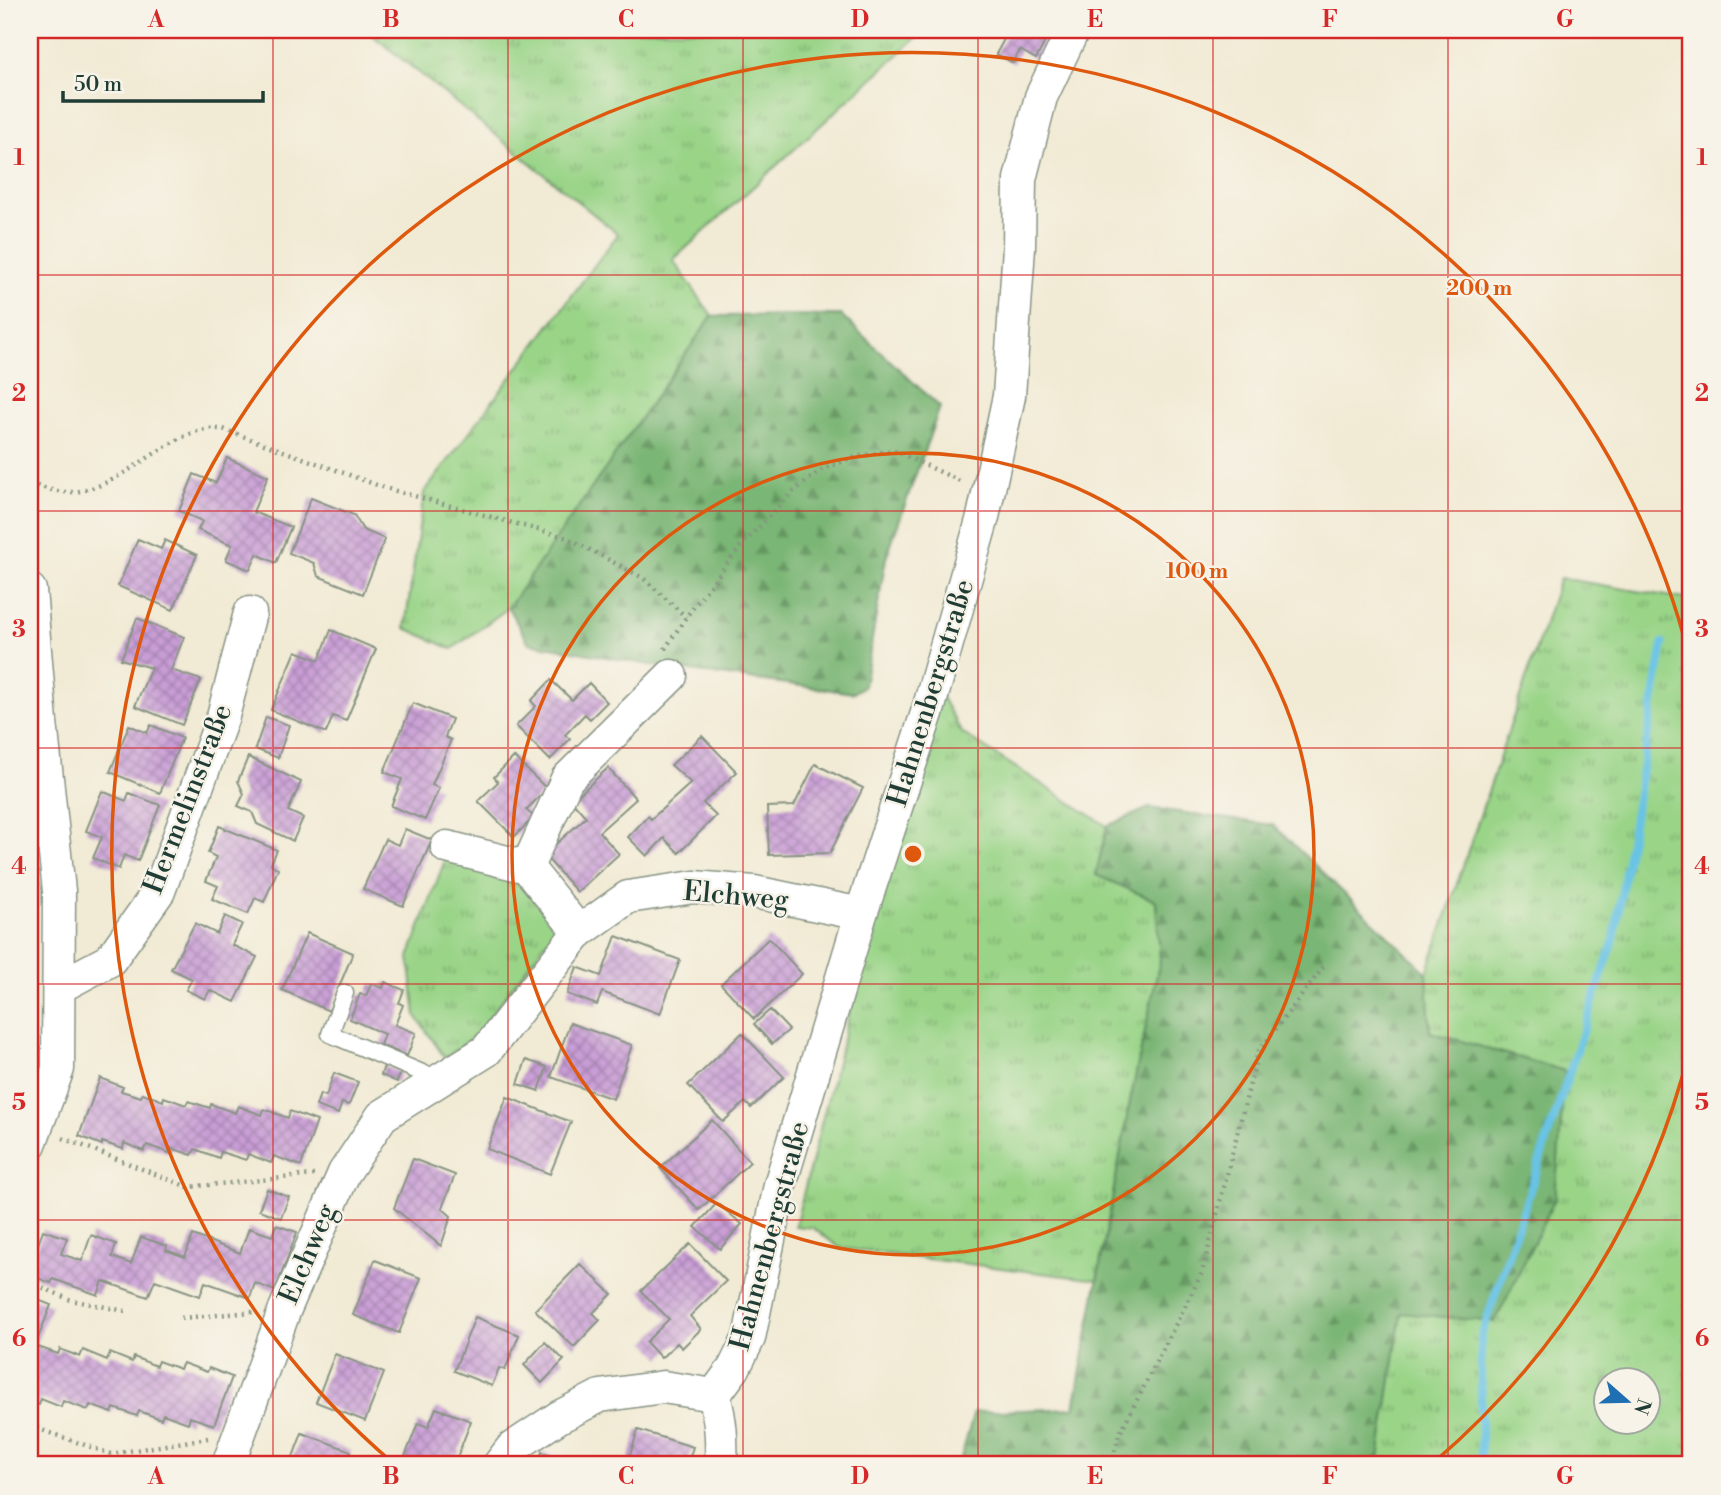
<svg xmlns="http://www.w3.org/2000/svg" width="1721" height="1495" font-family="'Libre Bodoni',serif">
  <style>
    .grass { fill: url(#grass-tufts); stroke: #5c885e; stroke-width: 2; fill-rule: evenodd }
    .forest { fill: url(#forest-firs); stroke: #4c7a54; stroke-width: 2 }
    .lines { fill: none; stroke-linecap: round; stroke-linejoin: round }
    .stream { stroke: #67c3e5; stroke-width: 8 }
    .building { fill: url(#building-cross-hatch) }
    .lane-casing { stroke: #889484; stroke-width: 19 }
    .street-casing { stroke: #889484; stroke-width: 35 }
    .path { stroke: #889484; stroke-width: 4.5; stroke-dasharray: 2 5; stroke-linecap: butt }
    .lane { stroke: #fff; stroke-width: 16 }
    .street { stroke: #fff; stroke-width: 32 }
    .grid { fill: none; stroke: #d62828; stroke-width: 2; stroke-opacity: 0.55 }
    .ring { fill: none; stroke: #de580e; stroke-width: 3.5 }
    .labels { text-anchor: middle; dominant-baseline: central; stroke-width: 5; stroke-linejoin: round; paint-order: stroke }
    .street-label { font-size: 28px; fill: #1f3d34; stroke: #f7f3e8 }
    .centre { fill: #de580e; stroke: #f7f3e8; stroke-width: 3.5 }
    .ring-label { font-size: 21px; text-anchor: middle; font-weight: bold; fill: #de580e; stroke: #f7f3e8; stroke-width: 5; stroke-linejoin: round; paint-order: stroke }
    .neatline { fill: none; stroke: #d62828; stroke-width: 2.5 }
    .grid-label { font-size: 23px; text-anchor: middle; font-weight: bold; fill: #d62828 }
  </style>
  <defs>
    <pattern id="grass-tufts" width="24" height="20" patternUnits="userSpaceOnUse" patternTransform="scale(1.75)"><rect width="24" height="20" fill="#99d487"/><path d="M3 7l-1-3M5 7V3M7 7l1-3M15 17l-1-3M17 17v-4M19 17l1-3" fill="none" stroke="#7cad6f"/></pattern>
    <pattern id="forest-firs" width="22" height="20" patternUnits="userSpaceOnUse" patternTransform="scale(1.75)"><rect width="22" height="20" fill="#7ab674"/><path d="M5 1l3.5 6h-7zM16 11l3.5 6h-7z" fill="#639560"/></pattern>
    <pattern id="building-cross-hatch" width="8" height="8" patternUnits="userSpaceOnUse" patternTransform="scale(1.75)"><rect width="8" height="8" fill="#c99dd6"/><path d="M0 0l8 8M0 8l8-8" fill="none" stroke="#a381ae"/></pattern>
  </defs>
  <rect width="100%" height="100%" fill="#f7f3e8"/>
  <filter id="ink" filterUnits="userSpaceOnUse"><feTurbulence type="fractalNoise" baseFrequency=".0143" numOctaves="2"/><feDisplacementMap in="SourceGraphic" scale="14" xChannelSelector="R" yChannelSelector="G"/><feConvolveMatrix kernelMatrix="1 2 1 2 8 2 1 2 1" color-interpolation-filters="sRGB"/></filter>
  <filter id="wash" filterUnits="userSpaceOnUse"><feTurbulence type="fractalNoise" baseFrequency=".00686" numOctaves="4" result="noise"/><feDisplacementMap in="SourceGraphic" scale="28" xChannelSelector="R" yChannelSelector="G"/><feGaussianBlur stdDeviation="1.57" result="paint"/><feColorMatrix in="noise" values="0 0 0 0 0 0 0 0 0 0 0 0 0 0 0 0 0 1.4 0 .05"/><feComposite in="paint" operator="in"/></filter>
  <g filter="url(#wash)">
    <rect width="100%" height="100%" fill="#f1ead4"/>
    <path class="grass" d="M366,30H925L673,260L712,316L508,608L452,649L405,628L424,493L618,234Z
      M1560,578L1691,600V1465H1378L1401,1313L1564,1071L1430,1032L1427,973ZM1606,1380H1648V1422H1606Z
      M940,694L962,733L1107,826L1096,875L1156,901L1160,960L1129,1107L1097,1280L840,1248L813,1228L795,1226L844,1035L870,919Z
      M446,857L521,880L559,925L476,1035L445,1058L416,1016L409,957Z"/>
    <path class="forest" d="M841,315L940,407L886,558L864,686L853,693L662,667L529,643L508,608L712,316Z
      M1149,808L1273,825L1427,973L1430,1032L1565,1071L1555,1199L1495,1322L1401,1313L1378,1465H959L974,1412L1074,1408L1129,1107L1160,960L1156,901L1096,875L1107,826Z"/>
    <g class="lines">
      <path class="stream" d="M1481,1465V1337L1614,939L1663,643"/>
    </g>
    <g id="blocks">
      <path class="building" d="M1009,30H1051L1036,59L1020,50L1013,63L996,54Z
        M227,458L268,476L253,512L291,527L276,563L257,554L250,570L226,560L232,545L198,530L202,521L179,511L194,474L216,483Z
        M311,498L354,515L363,530L385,539L363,594L318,576L314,563L289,553Z
        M138,539L161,549L165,540L197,555L173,610L118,586Z
        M137,618L184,637L171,670L201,680L182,725L135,706L151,668L121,659Z
        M331,630L376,649L346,721L333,716L326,733L271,710L296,651L319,660Z
        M551,680L572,700L589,683L607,702L590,719L585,714L565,735L570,739L550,760L516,726L536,706L531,701Z
        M413,703L452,719L445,737L451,740L432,785L439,788L425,820L391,806L402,779L384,772Z
        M266,717L289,725L278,758L255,749Z
        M129,725L147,733L151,725L182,738L160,793L110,772Z
        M702,736L737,772L703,803L716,816L679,853L664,838L647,856L628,837L648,816L651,819L691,783L671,765Z
        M248,757L301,782L288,811L303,818L293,841L257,824L252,812L238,806L244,794L238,781Z
        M514,757L547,789L526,810L534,817L514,837L478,801L498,782L494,777Z
        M815,764L863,788L830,853L769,855L767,807L794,806Z
        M608,768L636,799L599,832L619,854L577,892L544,855L586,817L572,801Z
        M102,791L126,801L129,793L160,805L138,861L124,855L119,869L93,858L102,837L86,831Z
        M219,826L277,850L271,864L278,869L264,902L255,898L248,914L212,899L218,886L206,881L216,857L208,853Z
        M405,829L432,840L403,906L363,889L385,839L398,845Z
        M225,916L242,924L232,945L257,957L235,1002L210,990L205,999L186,990L192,979L171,969L195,923L217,934Z
        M307,933L353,953L329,1011L282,990Z
        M616,936L680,960L660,1014L602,992L597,1005L567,994L577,967L601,976Z
        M769,938L802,974L754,1019L721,984Z
        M385,982L404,990L399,1003L403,1005L395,1025L416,1033L407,1056L380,1045L384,1034L350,1019L360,994L366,996L371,984L383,988Z
        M770,1010L789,1030L772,1044L754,1024Z
        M570,1023L632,1045L613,1099L551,1077Z
        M742,1033L784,1077L751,1108L745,1102L723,1122L688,1085Z
        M526,1060L547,1067L539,1091L518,1084Z
        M384,1066L401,1073L397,1082L381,1075Z
        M334,1073L358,1082L349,1105L342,1103L338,1114L316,1106L320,1094L326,1096Z
        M100,1078L123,1087L121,1091L141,1097L143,1093L163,1101L164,1097L186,1105L188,1101L210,1108L211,1104L235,1113L238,1106L262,1115L264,1109L288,1118L290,1111L317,1121L301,1166L274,1156L271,1163L248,1154L246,1160L221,1152L219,1158L195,1149L192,1155L171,1148L169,1153L147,1145L144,1151L124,1143L123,1149L102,1142V1145L79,1136Z
        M507,1097L571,1122L550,1174L487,1149Z
        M712,1120L750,1162L699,1210L660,1168Z
        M413,1159L455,1175L442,1208L451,1216L441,1246L394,1208Z
        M267,1189L289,1197L281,1218L259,1210Z
        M717,1203L742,1224L720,1249L695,1227Z
        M276,1225L297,1232L275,1291L255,1283L250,1298L205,1282L200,1296L155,1280L148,1297L103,1281L98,1295L53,1279L51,1283L30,1275V1269L43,1230L67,1238L61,1254L82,1261L91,1235L116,1244L112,1257L131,1264L141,1237L167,1246L166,1250L185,1257L193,1235L240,1253L249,1228L272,1236Z
        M690,1244L726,1281L690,1316L701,1329L682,1348L677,1343L661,1358L646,1342L669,1319L641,1291Z
        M375,1260L421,1278L399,1333L353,1315Z
        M580,1264L612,1294L593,1313L600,1320L574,1347L535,1310Z
        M30,1297L51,1305L35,1346L58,1354L60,1349L80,1357L83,1350L107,1360L110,1353L132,1362L134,1357L156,1366L158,1361L180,1369L183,1363L207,1372L209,1368L232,1377L214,1425L190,1417L188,1423L163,1414L161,1419L139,1411L137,1416L114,1408L112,1413L90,1405L88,1410L63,1401L61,1407L41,1399L39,1405L30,1401Z
        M475,1317L519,1335L505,1370L499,1368L492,1386L454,1371Z
        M545,1342L564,1360L542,1383L524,1365Z
        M335,1354L384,1373L365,1421L316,1402Z
        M436,1408L471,1421L454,1465H411L403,1462L418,1423L428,1427Z
        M638,1430L693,1447L687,1465H627Z
        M302,1433L351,1451L346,1465H290Z
        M542,1452L584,1465H538Z"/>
    </g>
  </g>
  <g filter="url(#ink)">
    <use href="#blocks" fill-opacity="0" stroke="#889484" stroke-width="2"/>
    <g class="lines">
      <defs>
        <path id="lane" d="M345,993L330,1034L439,1080"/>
        <path id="street" d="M30,590L41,722L59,891L58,1069L30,1144
          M447,847L527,867L579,932
          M527,867L567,779L671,676
          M59,987L110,960L159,891L223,716L250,613
          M228,1465L285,1309L344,1173L382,1116L486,1051L579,932L628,897L694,887L754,892L861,914
          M499,1465L512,1448L559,1417L600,1396L663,1387L714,1395
          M721,1465C722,1439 721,1421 714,1395L734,1368L749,1338L780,1185L861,914L928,710L983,517L1009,396L1019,247L1020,179L1041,97L1073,30"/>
      </defs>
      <use href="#lane" class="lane-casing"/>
      <use href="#street" class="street-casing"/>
      <path class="path" d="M30,484C44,488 58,493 73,492C121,487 155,444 201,430C207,428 216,429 223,429L385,488L568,538L643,578L686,617
        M665,649L686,617L740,547L791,493L823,469L855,457L893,450L962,482
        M63,1138L188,1187L314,1175
        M30,1282L71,1300L130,1312
        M181,1318L253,1312
        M30,1426L111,1454L208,1438
        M1112,1465L1118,1437L1202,1273L1258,1052L1325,965"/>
      <use href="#lane" class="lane"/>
      <use href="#street" class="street"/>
    </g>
  </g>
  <path class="grid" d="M273,30V1465M508,30V1465M743,30V1465M978,30V1465M1213,30V1465M1448,30V1465M30,275H1691M30,511H1691M30,748H1691M30,984H1691M30,1220H1691"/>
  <g class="ring">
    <circle cx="913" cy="854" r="401"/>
    <path d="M1690 1048A801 801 0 0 1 1433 1463M393 1463A801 801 0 1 1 1690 660"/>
  </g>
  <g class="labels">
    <g class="street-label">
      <text transform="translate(931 693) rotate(-73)">Hahnenbergstraße</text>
      <text transform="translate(188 799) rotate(-69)">Hermelinstraße</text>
      <text transform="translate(736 896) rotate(5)">Elchweg</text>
      <text transform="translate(770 1236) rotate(-75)">Hahnenbergstraße</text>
      <text transform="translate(308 1254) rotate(-67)">Elchweg</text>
    </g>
  </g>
  <circle cx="913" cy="854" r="10" class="centre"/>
  <g class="ring-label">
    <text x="1479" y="295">200 m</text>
    <text x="1197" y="578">100 m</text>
  </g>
  <rect width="1721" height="1495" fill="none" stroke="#f7f3e8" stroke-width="77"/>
  <g transform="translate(1627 1401) rotate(110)"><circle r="33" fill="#f7f3e8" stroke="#a1aaa0" stroke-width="2"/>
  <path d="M0-5L12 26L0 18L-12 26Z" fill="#1f6fb2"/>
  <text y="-10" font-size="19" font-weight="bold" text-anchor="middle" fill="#1f3d34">N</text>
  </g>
  <path d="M63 91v10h200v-10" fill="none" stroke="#1f3d34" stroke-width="3.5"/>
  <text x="74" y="91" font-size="21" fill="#1f3d34" stroke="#f7f3e8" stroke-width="5" paint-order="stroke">50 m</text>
  <rect x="38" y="38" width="1644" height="1418" class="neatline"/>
  <g class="grid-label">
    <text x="156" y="27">A</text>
    <text x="391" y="27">B</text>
    <text x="626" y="27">C</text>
    <text x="860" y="27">D</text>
    <text x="1095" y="27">E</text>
    <text x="1330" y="27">F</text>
    <text x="1565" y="27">G</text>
    <text x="19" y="165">1</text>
    <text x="1702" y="165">1</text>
    <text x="19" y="401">2</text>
    <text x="1702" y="401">2</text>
    <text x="19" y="637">3</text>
    <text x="1702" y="637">3</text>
    <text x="19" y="874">4</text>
    <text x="1702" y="874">4</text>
    <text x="19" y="1110">5</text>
    <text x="1702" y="1110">5</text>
    <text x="19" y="1346">6</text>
    <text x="1702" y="1346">6</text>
    <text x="156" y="1484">A</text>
    <text x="391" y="1484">B</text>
    <text x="626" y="1484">C</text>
    <text x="860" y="1484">D</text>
    <text x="1095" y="1484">E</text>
    <text x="1330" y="1484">F</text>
    <text x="1565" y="1484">G</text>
  </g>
</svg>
